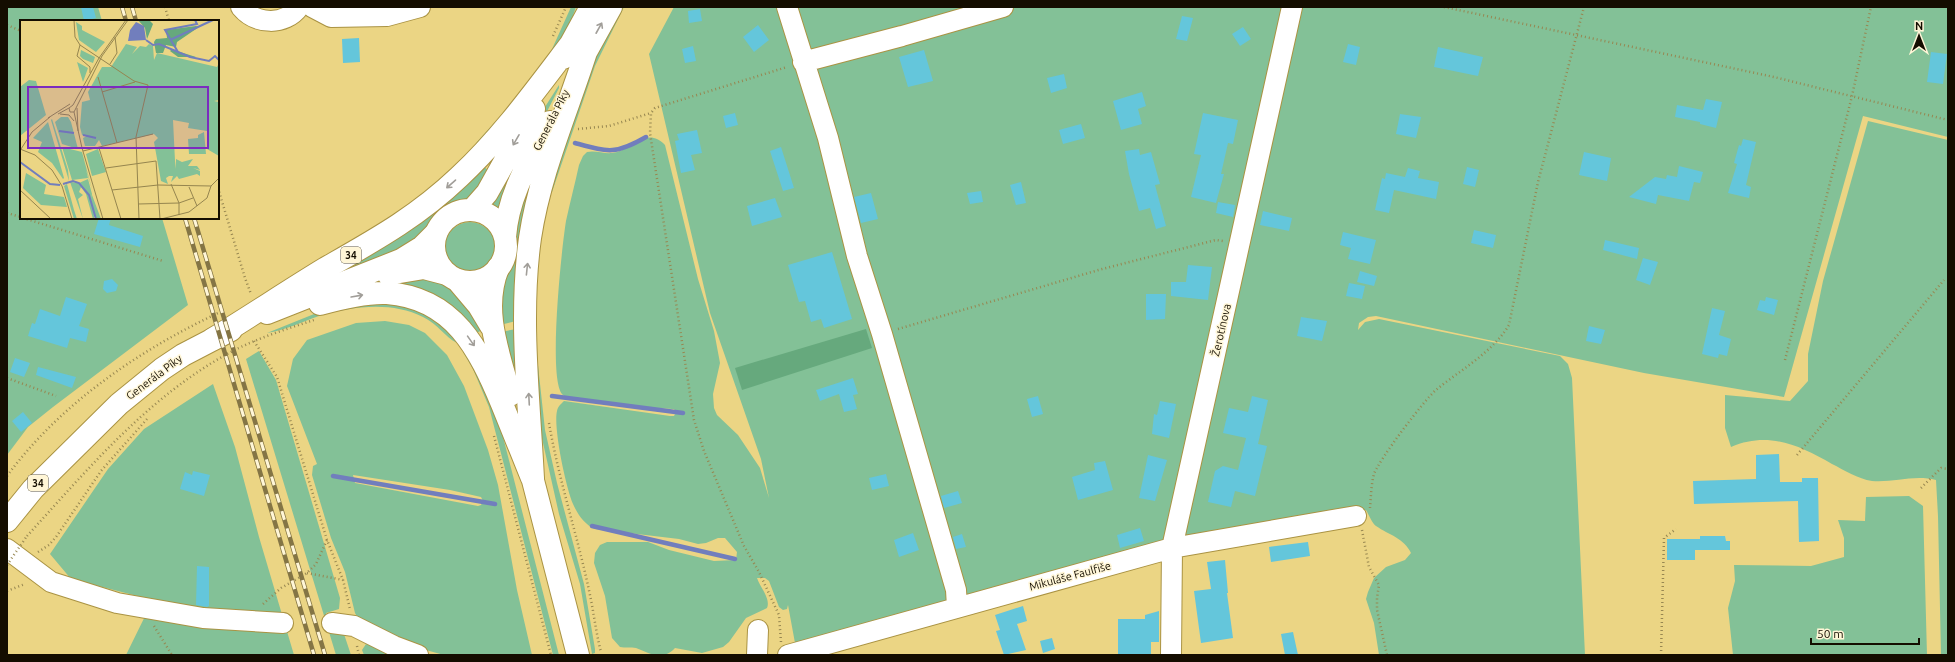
<svg xmlns="http://www.w3.org/2000/svg" width="1955" height="662" font-family="Ubuntu,sans-serif">
  <style>
    .green { fill: #83c197; fill-rule: evenodd }
    .forest { fill: #66a97d }
    .lines { fill: none; stroke-linecap: round; stroke-linejoin: round }
    .stream { stroke: #717ebd; stroke-width: 4.5 }
    .building { fill: #64c6db }
    .minor-casing { stroke: #aa9343; stroke-width: 22 }
    .major-casing { stroke: #aa9343; stroke-width: 24 }
    .highway-casing { stroke: #aa9343; stroke-width: 24 }
    .path { stroke: #978751; stroke-width: 2.5; stroke-dasharray: 1 3; stroke-linecap: butt }
    .minor { stroke: #fff; stroke-width: 20 }
    .major { stroke: #fff; stroke-width: 22 }
    .highway { stroke: #fff; stroke-width: 22 }
    .rail-casing { stroke: #847545; stroke-width: 4.5 }
    .rail { stroke: #fff6d7; stroke-width: 3; stroke-dasharray: 9; stroke-linecap: butt }
    .path-bridge { stroke: #978751; stroke-width: 2.5; stroke-dasharray: 1 3; stroke-linecap: butt }
    .oneway { stroke: #a19e99 }
    .labels { text-anchor: middle; dominant-baseline: central; stroke-width: 3; stroke-linejoin: round; paint-order: stroke }
    .shield { fill: #fff6d7; stroke: #5a5340; stroke-width: 1 }
    .shield-label { font-size: 10px; font-weight: bold; fill: #140d00 }
    .street-label { font-size: 11px; fill: #140d00; stroke: #fff6d7 }
    .inset-river { fill: none; stroke: #717ebd; stroke-width: 2 }
    .inset-road { fill: none; stroke: #95854f; stroke-width: 1 }
    .view { fill: #7b2cbf; fill-opacity: 0.15; stroke: #7b2cbf; stroke-width: 2 }
    .inset-edge { fill: none; stroke: #140d00; stroke-width: 2 }
  </style>
  <rect width="100%" height="100%" fill="#ebd584"/>
  <path class="green" d="M7,7H98L102,21H21V218H162L188,305L53,407L28,427L7,455Z
    M571,7H576C572,18 569,29 564,39C543,81 508,116 477,151L475,147L477,142L527,87L548,58Z
    M620,7H624L595,66L552,192L548,191L590,66Z
    M674,7H1948V137L1863,116L1784,397L1644,373L1376,316L1368,317L1359,323L1358,330L1365,322L1379,319L1560,356L1568,364L1572,378L1585,655H1379L1374,623L1366,599L1368,592L1374,578L1386,567L1405,560L1411,553C1404,538 1389,535 1376,526C1372,523 1369,515 1366,510L795,643L788,605L787,609L783,610L779,607L769,581L765,578H757C760,587 771,599 767,608L746,618L729,642L723,647L702,653L675,648C662,662 650,653 636,648C631,647 625,648 620,647L612,638L605,596L594,563L595,553L600,545L607,542H648L669,550L714,561L736,560L737,552L725,538H718L706,543L698,544L679,539L595,529C584,524 578,515 573,504C566,488 553,427 557,411C558,406 561,404 564,401L670,416H674L676,412L674,409C654,408 576,405 563,395C547,382 562,245 566,221C570,202 575,184 579,165L583,156L587,152C595,150 604,154 612,153C632,151 646,125 665,145L698,279L714,331L720,363L713,394L714,408L717,415L738,435L760,468L769,498L761,459L710,313L649,54Z
    M559,85V88L513,178L506,175L543,110Z
    M1868,121L1948,140V655H1941L1938,516L1936,480C1914,474 1893,483 1872,481C1858,479 1844,470 1832,464C1799,445 1768,431 1731,447L1725,428V395L1790,401L1808,381V354L1823,281Z
    M482,165L490,172L468,202L450,209L441,215L427,233L405,251L337,273Z
    M503,181L510,185L500,215L486,207Z
    M522,191L531,194L516,321L500,325L501,281L513,260L514,252L512,237Z
    M445 247a25 25 0 1 1 50 0a25 25 0 1 1-50 0Z
    M421,276C429,278 438,280 445,284C462,292 473,315 482,330L475,334L395,288L392,281Z
    M363,301L408,305L438,319L460,342L457,343C445,337 438,324 423,317C392,301 352,306 319,316C302,322 285,330 267,333L329,308Z
    M385,321L409,325L425,333L447,355L464,386L488,450L498,485L517,590L532,655H444L415,647L361,624L355,613L345,572L331,538L312,475L313,466L317,464L287,386L293,359L307,340L356,323ZM353,475L450,490L481,497L483,501L481,505L478,506L355,483Z
    M531,328H537V356L545,430L557,483L584,584L595,649V653L592,654L580,584L559,514L539,425Z
    M516,329L520,390L501,332Z
    M466,347L502,433L559,655H553L489,407L473,369L463,352L464,349Z
    M259,351L276,380L340,598L339,609L326,613L332,633L344,634L351,655H336L246,359Z
    M213,384L235,447L259,537L294,655H126L153,600L71,579L50,554L108,469L144,429Z
    M1909,496L1923,506L1927,655H1733L1728,608L1735,581L1734,565L1811,566L1844,557V538L1838,520L1865,521L1866,497Z
    M366,644L396,655H364L362,650Z"/>
  <path class="forest" d="M866,329L872,348L742,390L735,368Z"/>
  <g class="lines">
    <path class="stream" d="M575,143C608,152 615,155 646,137
      M552,396L683,413
      M333,476L495,504
      M592,526L735,559"/>
  </g>
  <path class="building" d="M81,7H93L96,18L84,21Z
    M700,9L702,21L689,23L688,11Z
    M1182,16L1193,18L1187,41L1176,39Z
    M758,25L769,40L754,52L743,37Z
    M1243,27L1251,39L1240,46L1232,34Z
    M359,38L360,62L343,63L342,39Z
    M1348,44L1360,47L1356,65L1343,62Z
    M693,46L696,61L685,63L682,49Z
    M1438,47L1483,57L1478,76L1434,67Z
    M924,50L933,81L908,87L899,57Z
    M1931,52L1947,54L1943,84L1927,82Z
    M1064,74L1067,88L1051,93L1047,78Z
    M1142,92L1146,106L1138,109L1142,124L1121,130L1113,101Z
    M1706,99L1722,102L1716,128L1700,124V122L1675,117L1677,105L1703,110Z
    M735,113L738,125L726,128L723,116Z
    M1203,113L1238,120L1233,144L1228,143L1221,174H1224L1216,203L1191,197L1201,155L1194,154Z
    M1400,114L1421,117L1416,138L1396,134Z
    M1081,124L1085,138L1063,144L1059,130Z
    M697,130L702,153L691,155L695,170L681,173L675,141L679,140L677,134Z
    M1743,139L1756,142L1746,185L1751,187L1749,198L1728,193L1737,164L1734,163L1739,145L1741,146Z
    M781,147L794,188L783,191L770,151Z
    M1139,149L1140,155L1151,152L1160,184L1155,185L1166,226L1156,229L1150,208L1139,211L1129,174L1125,151Z
    M1584,152L1611,158L1607,181L1579,175Z
    M1679,166L1703,172L1700,183L1694,182L1689,201L1658,195L1656,204L1629,197L1655,177L1666,179L1667,175L1677,177Z
    M1467,167L1479,170L1475,187L1463,184Z
    M1408,168L1420,171L1418,178L1439,182L1436,199L1394,190L1389,213L1375,210L1382,178L1385,179L1386,173L1405,177Z
    M1021,182L1026,203L1016,205L1010,185Z
    M981,191L983,202L970,204L967,193Z
    M871,193L878,219L861,223L854,197Z
    M775,198L782,217L752,226L747,206Z
    M1218,202L1235,205L1233,217L1216,213Z
    M1263,211L1292,218L1289,231L1260,225Z
    M99,218H111L109,225L143,236L140,247L94,234Z
    M1474,230L1496,235L1493,248L1471,243Z
    M1343,232L1376,240L1370,264L1348,259L1351,248L1340,245Z
    M1605,240L1639,248L1637,259L1603,250Z
    M832,252L852,319L824,328L821,319L811,322L805,301L799,302L788,265Z
    M1643,258L1658,262L1650,285L1636,280Z
    M1188,265L1212,267L1208,300L1171,296V282H1186Z
    M1360,271L1377,276L1374,286L1357,282Z
    M112,279L118,285L116,291L107,293L103,289L104,281Z
    M1349,283L1365,286L1362,299L1346,296Z
    M1146,294H1166L1165,319L1146,320Z
    M66,297L87,304L79,326L89,329L86,342L70,338L67,348L28,336L32,323L35,324L40,309L60,316Z
    M1766,297L1778,300L1774,315L1757,310L1760,300L1765,301Z
    M1712,308L1725,311L1719,335L1731,339L1727,356L1719,354L1718,358L1702,354Z
    M1301,317L1327,321L1322,341L1297,336Z
    M1589,326L1605,330L1601,344L1586,341Z
    M15,358L30,363L24,377L10,372Z
    M38,367L76,377L72,388L36,375Z
    M853,378L858,394L853,395L857,409L844,412L839,394L820,401L816,390Z
    M1038,396L1043,414L1032,417L1027,399Z
    M1252,396L1268,400L1258,444L1267,446L1255,496L1235,491L1231,507L1208,502L1215,471L1223,466L1238,470L1246,438L1223,433L1229,408L1248,412Z
    M1160,401L1176,404L1169,438L1152,434L1154,414L1157,415Z
    M23,412L32,423L21,432L12,421Z
    M1779,454L1780,482H1802V478H1818L1819,541L1799,542L1798,501L1694,504L1693,481L1756,479V455Z
    M1148,455L1167,460L1155,501L1139,498Z
    M1105,461L1113,490L1078,500L1072,477L1095,470L1094,463Z
    M193,471L210,475L204,496L180,489L185,472L192,475Z
    M886,474L889,486L872,490L869,478Z
    M958,491L962,503L944,508L941,496Z
    M1140,528L1144,541L1120,548L1117,535Z
    M913,533L919,550L899,557L894,540Z
    M962,534L966,547L956,549L953,537Z
    M1700,536H1725L1726,541H1730V550H1695V560H1667V539H1700Z
    M1308,542L1310,556L1271,562L1269,547Z
    M1225,560L1228,593H1227L1233,638L1201,643L1194,591L1211,589L1207,562Z
    M197,566L209,567V606L207,607L196,605Z
    M1023,606L1027,621L1017,624L1026,650L1004,655L996,631L1000,630L995,615Z
    M1159,611V642H1151V654H1118V619H1145V615Z
    M1293,632L1298,655H1285L1281,634Z
    M1052,638L1055,649L1043,653L1040,641Z"/>
  <g class="lines">
    <defs>
      <path id="minor" d="M241,7C256,25 285,26 299,7
        M312,7L331,17L387,16L420,7
        M787,7L828,138L857,256L882,334L956,590L957,607
        M803,62L902,36L1003,7
        M7,549L51,582L117,603L203,618L283,623
        M332,623L354,626L394,646L418,655
        M757,655L758,630
        M788,655L1172,548L1356,516
        M1171,655L1172,548L1292,7"/>
      <path id="major" d="M498,268C481,310 499,354 510,395
        M388,274L424,268L447,274
        M457,280L479,306L491,326
        M320,304C341,298 365,292 387,293C454,298 479,349 502,404C512,429 522,453 532,478
        M267,313L401,260L422,247L436,233
        M529,465L578,655
        M7,521L33,489L119,404L162,369L183,355L231,330"/>
      <path id="highway" d="M563,58L591,7
        M580,63L611,7
        M472,210L487,193L534,109
        M434 246a36 36 0 1 1 72 0a36 36 0 1 1-72 0Z
        M505,237C508,194 530,160 550,122
        M213,339C251,316 288,291 326,268C375,240 417,217 459,177C501,138 535,91 570,45
        M533,479C529,399 519,317 530,238C540,172 567,112 587,49"/>
    </defs>
    <use href="#minor" class="minor-casing"/>
    <use href="#major" class="major-casing"/>
    <use href="#highway" class="highway-casing"/>
    <path class="path" d="M165,7L169,21
      M1444,7L1774,77L1948,120
      M7,25L21,31
      M553,36L566,7
      M578,129L609,126L651,113
      M218,188L245,278L251,294
      M7,213L21,217
      M23,218L163,261
      M898,329L1102,269L1216,240L1223,241
      M254,341L277,377L327,540L343,580L350,609
      M1785,360L1852,96L1871,7
      M7,378L56,396
      M549,423C559,481 578,537 590,595C594,614 596,633 601,652
      M494,436L551,655
      M1797,455L1944,280
      M7,476C60,404 138,351 218,313
      M1921,488L1941,468L1948,469
      M1370,508C1371,497 1371,485 1374,474C1379,460 1424,400 1436,390C1460,370 1492,353 1509,325L1538,182L1584,7
      M1362,530L1369,567L1379,585L1377,598V610L1387,655
      M27,536C88,469 148,397 229,353C255,339 286,329 314,320
      M38,552L49,545L56,537L101,471L147,419
      M307,573L343,580
      M7,591L25,584
      M263,604L281,588L307,573L316,564L327,540
      M154,626L172,655
      M781,642L779,615L759,572L744,546L704,451L694,420L650,133L651,113L655,108L787,67
      M357,646L359,655
      M1661,655L1664,538L1676,529"/>
    <use href="#minor" class="minor"/>
    <use href="#major" class="major"/>
    <use href="#highway" class="highway"/>
    <defs>
      <path id="rail" d="M122,7L126,21
        M132,7L136,21
        M185,218L314,655
        M194,218L325,655"/>
    </defs>
    <use href="#rail" class="rail-casing"/>
    <use href="#rail" class="rail"/>
    <path class="path-bridge" d="M7,565L27,536"/>
  </g>
  <defs><path id="oneway-shaft" d="M-6 0H5M1.5-3L5.5 0L1.5 3" fill="none" stroke-width="1.6" stroke-linecap="round" stroke-linejoin="round"/></defs>
  <g class="oneway">
    <use href="#oneway-shaft" transform="translate(599 28) rotate(-61)"/>
    <use href="#oneway-shaft" transform="translate(516 140) rotate(120)"/>
    <use href="#oneway-shaft" transform="translate(451 184) rotate(139)"/>
    <use href="#oneway-shaft" transform="translate(527 269) rotate(-84)"/>
    <use href="#oneway-shaft" transform="translate(357 296) rotate(-10)"/>
    <use href="#oneway-shaft" transform="translate(471 341) rotate(55)"/>
    <use href="#oneway-shaft" transform="translate(529 399) rotate(-93)"/>
  </g>
  <g class="labels">
    <g class="shield">
      <rect x="341" y="247" width="20" height="16" rx="3"/>
      <rect x="28" y="475" width="20" height="16" rx="3"/>
    </g>
    <g class="shield-label">
      <text x="351" y="255">34</text>
      <text x="38" y="483">34</text>
    </g>
    <g class="street-label">
      <text transform="translate(551 120) rotate(-63)">Generála Píky</text>
      <text transform="translate(1221 330) rotate(-77)">Žerotínova</text>
      <text transform="translate(154 377) rotate(-37)">Generála Píky</text>
      <text transform="translate(1070 576) rotate(-15)">Mikuláše Faulfiše</text>
    </g>
  </g>
  <g transform="translate(20 20)">
    <rect width="199" height="199" fill="#ebd584"/>
    <path d="M56,2L62,6V10L85,22L76,32L59,20ZM106,24L117,27L112,34L120,26L126,27L129,24L133,26L134,40L137,33L197,47L199,43V80L194,81L199,82V136L187,129V111L168,108L169,103L153,100L155,141L156,149V139L162,142L173,139L168,146H177L180,150L173,148L180,151V156L177,154L159,159L157,156L151,162L153,156H149L146,158L148,164L141,161L134,122L138,118L134,114L82,126L79,120L75,126H65L63,118L67,116L62,115L60,107L62,82L70,80L68,72L82,47H91ZM61,30L75,37L73,43L63,39L60,36ZM57,42L68,48L63,62ZM9,60L16,61L26,95L0,116V67ZM41,97H48L51,102L58,129L42,124L35,102ZM32,99L48,150L49,161L31,100ZM28,102L44,158L43,159L32,143L18,132L22,122L13,118ZM184,112L186,134H169L168,119L178,118V115ZM42,127L62,132L73,173L66,149L68,158L52,160ZM78,129L86,152L72,156L66,134ZM6,153L26,165L24,174L44,177L47,187L21,185L3,168ZM68,159L72,174L71,178L72,175L81,199H76L75,196L73,199L66,174L61,167L59,172L63,175L58,179L63,199L50,162L59,163ZM47,164L54,190L57,199H54L44,166Z" fill="#83c197"/>
    <path d="M118,0H129L133,4L127,19L125,8ZM176,6L179,7L157,22L156,27L146,25L143,33H136L134,22L136,19L147,18L146,10ZM152,29L157,31L176,37H158L150,31Z" fill="#66a97d"/>
    <path d="M116,2L124,6L126,20L108,21L110,10Z" fill="#717ebd"/>
    <path class="inset-river" d="M126,20L133,25L139,24L170,37L189,41L195,36L199,40M150,20L193,0M158,32L145,10L177,4L175,0M39,111L54,113M63,115L76,118M0,142L30,164L40,165M43,164L53,161L59,163L69,175L76,199"/>
    <path class="inset-road" d="M54,0L55,17L60,25L114,61L128,65L116,117L119,199M106,0L79,38L53,85L49,88L50,92H54L82,36L108,0M60,25L57,36L70,47V53M90,44L97,33L95,17M78,57L97,123M82,72L115,62M57,88L58,111M54,92L62,128L83,199M38,94L49,88M40,94L49,95L54,101M28,98L50,84M79,128L101,199M0,129L15,135L32,150L42,166L52,199M1,129L12,112L30,97M63,131L133,114M86,148L136,141L140,199M151,164L159,183V195M169,167L177,186M0,170L31,199M92,170L138,165L191,166M118,184L159,183L173,178M141,199L169,192L187,178L191,166L199,158"/>
    <path class="view" d="M8,67H188V128H8Z"/>
    <rect width="199" height="199" class="inset-edge"/>
  </g>
  <rect width="1955" height="662" fill="none" stroke="#140d00" stroke-width="16"/>
  <g transform="translate(1919 36)" stroke="#fff6d7" stroke-width="3" paint-order="stroke">
  <path d="M0-3L7 15L0 10L-7 15Z" fill="#140d00"/>
  <text y="-6" font-size="11" font-weight="bold" text-anchor="middle" fill="#140d00">N</text>
  </g>
  <path d="M1811 638v6h108v-6" fill="none" stroke="#140d00" stroke-width="2"/>
  <text x="1817" y="638" font-size="12" fill="#140d00" stroke="#fff6d7" stroke-width="3" paint-order="stroke">50 m</text>
</svg>
